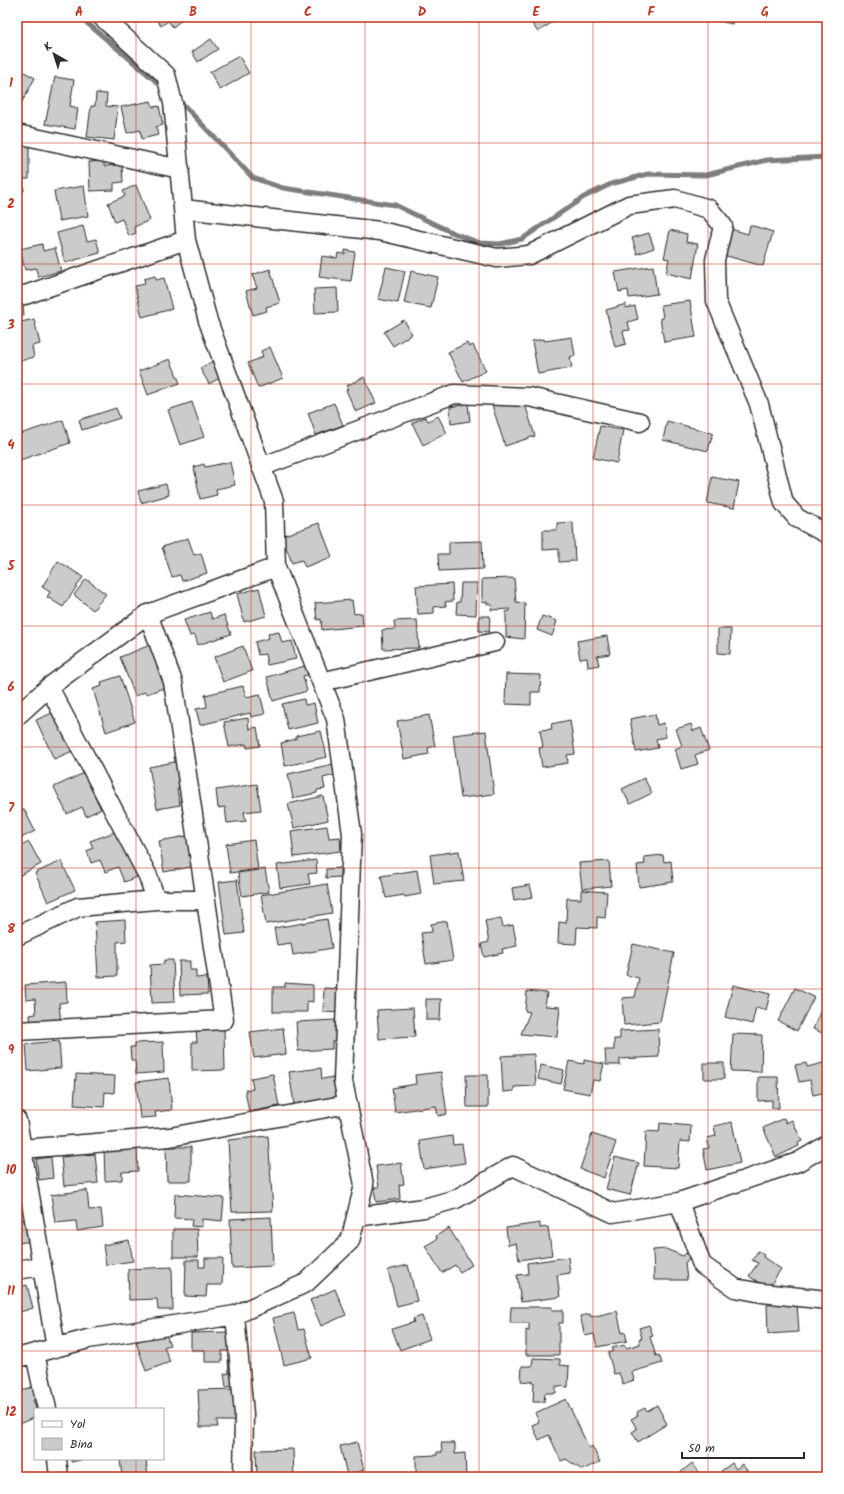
<svg xmlns="http://www.w3.org/2000/svg" width="844" height="1494" font-family="Kalam,sans-serif">
  <style>
    .lines { fill: none; stroke-linecap: round; stroke-linejoin: round }
    .stream { stroke: #7e7e7e; stroke-width: 5 }
    .building { fill: #cbcbcb; stroke: #2b2b2b }
    .minor-casing { stroke: #2b2b2b; stroke-width: 21 }
    .minor { stroke: #fff; stroke-width: 18 }
    .grid { fill: none; stroke: #c8321e; stroke-width: 1; stroke-opacity: 0.55 }
    .neatline { fill: none; stroke: #c8321e; stroke-width: 1.5 }
    .grid-label { font-size: 13px; text-anchor: middle; font-weight: bold; fill: #c8321e }
  </style>
  <rect width="100%" height="100%" fill="#fff"/>
  <filter id="ink" filterUnits="userSpaceOnUse"><feTurbulence type="fractalNoise" baseFrequency=".025" numOctaves="2"/><feDisplacementMap in="SourceGraphic" scale="8" xChannelSelector="R" yChannelSelector="G"/><feConvolveMatrix kernelMatrix="1 2 1 2 8 2 1 2 1" color-interpolation-filters="sRGB"/></filter>
  <g filter="url(#ink)">
    <g class="lines">
      <path class="stream" d="M80,17L163,87
        M177,98L253,178L283,188L395,205L451,232L480,243L500,244L522,239L584,197L611,184L648,174L706,175L767,160L827,157"/>
    </g>
    <path class="building" d="M154,17H185L173,27L168,21L161,26Z
      M527,17H551L554,21L538,32Z
      M702,17H734L732,24Z
      M211,39L218,49L198,62L192,52Z
      M239,56L249,73L220,90L210,72Z
      M17,68L35,78L17,111Z
      M55,77L74,80L70,106L78,108L75,129L45,124Z
      M96,93L107,94L106,106L118,107L114,140L87,137L91,106H95Z
      M151,101L153,107L159,106L163,125L156,127L158,135L142,139L140,130L127,133L121,107Z
      M17,142H29V179H23L24,191L17,192Z
      M104,161V166L122,165L123,182L114,183V190L90,191L89,162Z
      M136,185L150,220L134,227L136,233L129,236L122,219L115,222L108,203L125,196L123,191Z
      M84,186L88,216L59,221L54,191Z
      M750,225L773,232L763,266L723,255L731,229L748,234Z
      M83,226L87,241L96,239L100,253L65,263L57,233Z
      M670,230L687,234L686,242L698,244L692,279L666,273L669,259L664,258Z
      M649,233L654,248L637,254L632,238Z
      M42,244L43,251L55,248L61,271L38,277L36,268L25,270L20,249Z
      M345,250L355,252L351,281L319,277L322,256L337,258L338,253L345,254Z
      M653,266L657,294L629,298L628,290L619,292L615,272Z
      M386,267L405,271L398,303L378,299Z
      M270,269L280,303L266,307L267,311L253,315L246,291L257,288L252,275Z
      M411,271L438,277L431,308L404,303Z
      M155,276L156,280L164,278L172,309L142,317L135,286L145,284L144,279Z
      M337,288L338,312L315,313L314,289Z
      M690,301L696,337L664,342L660,318H663L661,305Z
      M17,303H23L24,316H17Z
      M626,304V308L635,306L638,319L628,322L630,330L623,331L626,344L615,347L606,310Z
      M34,319L40,344L32,346L34,357L17,362V323Z
      M404,320L412,334L393,346L384,332Z
      M572,337L575,356L570,357L572,368L538,374L532,341L544,339L545,341Z
      M467,343L469,347L473,345L486,371L463,382L448,352Z
      M270,347L283,378L258,388L248,363L263,357L261,351Z
      M170,359L180,383L148,395L139,371Z
      M215,360L223,376L209,384L200,368Z
      M364,377L376,403L356,412L346,390L348,389L346,386Z
      M509,399L511,405L524,401L535,436L505,446L492,405Z
      M192,402L204,437L180,445L168,410Z
      M334,403L343,425L316,435L308,413Z
      M468,404L470,421L451,424L450,407Z
      M116,408L120,418L82,430L79,420Z
      M438,416L447,433L423,445L412,423L425,417L428,421Z
      M63,420L70,443L17,461V435Z
      M667,421L713,433L708,451L663,440Z
      M600,426L623,430L617,463L593,458Z
      M230,462L235,485L216,489L217,495L200,499L194,467L204,464L205,467Z
      M712,477L739,482L734,508L707,503Z
      M166,484L169,495L141,503L138,491Z
      M573,522L575,561L559,562V549L543,550V530H557V523Z
      M319,523L332,557L305,567L302,560L292,563L282,536Z
      M188,538L194,555L201,553L207,573L182,581L180,575L172,577L162,547Z
      M482,541L483,569L439,571L438,554H449V542Z
      M58,561L83,577L63,607L47,597L50,592L42,587Z
      M514,578L516,602L525,603L524,639L506,637V612L510,611V609L491,610L492,605L487,604V602L482,603V579Z
      M86,579L106,594L93,610L74,595Z
      M461,583H477L476,615L456,614L457,602H460Z
      M452,584L453,601L445,602L446,606L434,607V613L418,614L416,586Z
      M259,588L266,616L244,622L237,594Z
      M352,600L354,614L362,613L363,626L322,630L321,619L317,620L315,603Z
      M210,612L212,619L224,615L231,634L198,645L195,635L190,636L184,620Z
      M479,616H490L489,632L479,631Z
      M542,616L557,621L552,636L537,630Z
      M417,620L419,648L383,649L382,630L395,629L394,621Z
      M718,629H731L730,654L718,653Z
      M279,632L282,643L292,641L296,659L267,665L265,654L258,655L255,642L269,638L268,634Z
      M607,636L610,654L597,656L599,665L588,667L587,658L580,659L577,641Z
      M150,645L166,687L147,694L145,692L135,696L120,657Z
      M243,646L252,671L223,682L214,657Z
      M308,665L311,674L303,676L307,691L273,701L267,677Z
      M506,674L541,675L540,692H531V705L505,704Z
      M120,676L135,722L106,732L93,689L102,686L101,682Z
      M243,686L246,697L260,694L265,714L251,717L250,713L200,725L196,709L207,707L205,695Z
      M304,699L305,705L314,703L318,723L288,730L282,704Z
      M52,713L55,720L60,718L75,750L54,759L36,720Z
      M655,714L657,725L664,723L666,737L656,739L658,748L636,752L630,719Z
      M429,715L435,746L428,748L429,754L404,759L397,721Z
      M248,718L249,729L257,727L260,746L247,748L246,744L229,747L224,722Z
      M570,720L575,754L567,755L568,763L542,767L539,748L543,747L540,730L552,729L551,724Z
      M691,724L693,731L701,728L709,750L695,755L698,764L681,769L675,749L682,746L676,729Z
      M321,731L327,757L285,766L281,743L296,739V736Z
      M486,731L494,794L461,798L453,735Z
      M179,761L184,788L177,789L180,805L157,809L149,767Z
      M333,764L335,775L323,778L325,789L317,790V793L293,798L288,774Z
      M84,773L101,809L86,816L82,807L67,814L54,787Z
      M644,778L652,793L630,804L622,789Z
      M257,784L261,810L244,812L246,821L227,823L225,807L218,808L216,790Z
      M323,796L328,820L294,828L288,804Z
      M24,809L35,831L17,840V813Z
      M327,826L329,838L340,837L341,851L294,857L291,831Z
      M120,830L137,877L124,882L118,867L105,872L100,860L91,863L87,851L93,848L90,841Z
      M192,835L196,866L164,872L159,841Z
      M254,840L258,869L230,873L226,844Z
      M29,842L41,864L17,877V848Z
      M459,851L464,881L434,884L430,855Z
      M663,855L664,862L671,861L673,882L639,887L637,865L645,864L644,857Z
      M316,860L317,873L308,874L310,884L280,888L277,865Z
      M61,861L75,890L48,902L35,873Z
      M609,861L611,886L582,889L579,863Z
      M340,868V877L326,878V869Z
      M265,869L269,892L242,896L238,873Z
      M417,870L421,894L405,897L404,895L386,898L381,876Z
      M237,880L244,933L226,935L219,882Z
      M327,884L332,913L266,924L261,895Z
      M530,885L533,897L514,900L512,888Z
      M581,890L607,892L605,918L597,917V928L577,927L576,944L558,943L559,922L566,923L567,898L581,899Z
      M501,918L503,927L513,925L517,946L502,949L503,953L484,957L481,944L489,942L485,921Z
      M327,919L332,948L293,955L291,943L277,945L274,928Z
      M125,920L126,941L117,942V976L98,977L95,922Z
      M447,921L453,960L426,964L421,933L432,932L431,924Z
      M633,944L674,953L660,1022L624,1025L622,998L635,997L639,978L626,975Z
      M164,960H173L175,1002L152,1003L150,965L164,964Z
      M179,961H190V970H196V978L207,977L208,994L180,995Z
      M66,982L67,1002L59,1003L61,1024L31,1026L30,1015L36,1014L35,999L26,1000L25,985Z
      M285,983L313,985V1002L307,1001V1012H273V987H285Z
      M733,985L770,994L766,1010L756,1007L752,1024L725,1017Z
      M324,988L343,989L341,1013L323,1012Z
      M795,988L814,997L797,1031L778,1021Z
      M527,991L547,993L545,1006L560,1007L557,1037L521,1034L530,1012L525,1011Z
      M426,999H441L440,1020H426Z
      M825,1000L827,1001V1035L813,1029Z
      M413,1008L415,1037L379,1039L377,1010Z
      M336,1020L337,1042H332V1049L298,1051L296,1022Z
      M224,1028L225,1070L192,1071V1042H197L196,1029Z
      M283,1028L286,1054L254,1058L250,1032Z
      M658,1029L659,1057L620,1059V1065H606L605,1050H614V1039H620V1031Z
      M733,1034L762,1035L761,1072L731,1071Z
      M59,1041L61,1068L28,1071L26,1044Z
      M163,1042L164,1072L136,1074L135,1060H131L130,1047H135V1043Z
      M534,1054L536,1086L514,1087V1091L503,1092L501,1056Z
      M584,1060L604,1064L600,1081L593,1080L590,1094L563,1089L569,1061L584,1064Z
      M827,1062V1092L813,1095L810,1080L799,1082L795,1065L806,1063L807,1067Z
      M704,1063H724V1079H704Z
      M541,1065L564,1070L561,1084L538,1079Z
      M321,1068L322,1079L334,1077L337,1097L294,1104L289,1072Z
      M441,1072L447,1114L438,1116L436,1106L395,1112L392,1088L416,1084L415,1075Z
      M76,1074L115,1076L114,1093L105,1092L104,1107L74,1105Z
      M273,1074L279,1106L249,1112L245,1090L253,1089L251,1078Z
      M466,1075H488V1107H467Z
      M758,1077H778L779,1108H772V1100L758,1101Z
      M169,1078L172,1110L155,1112L156,1117L140,1118L136,1082Z
      M784,1118L786,1123L792,1120L802,1141L798,1143L799,1146L776,1157L763,1128Z
      M732,1122L740,1163L707,1170L703,1149L709,1148L707,1138L716,1136L714,1126Z
      M660,1123L691,1126L690,1142L680,1141L678,1168L644,1166L646,1131L659,1132Z
      M592,1134L616,1142L604,1178L580,1169Z
      M268,1136L273,1211L232,1212L228,1140Z
      M452,1136L453,1145L462,1144L465,1163L424,1169L420,1141Z
      M137,1147L138,1171L122,1172V1180L105,1181L104,1148Z
      M166,1147H191V1181H167Z
      M95,1154L98,1183L64,1186L61,1157Z
      M51,1157L53,1178L39,1180L36,1159Z
      M615,1157L639,1163L630,1195L606,1189Z
      M401,1163L404,1184L399,1185L400,1199L376,1202L374,1187H379L376,1166Z
      M23,1185L27,1213L17,1214V1186Z
      M87,1190L89,1210L101,1209L103,1227L77,1231L76,1221L55,1223L51,1195Z
      M175,1194L224,1198L222,1221L202,1219V1227L191,1226L192,1219L174,1218Z
      M271,1217L273,1266L232,1268L230,1219Z
      M29,1219L32,1241L18,1243L19,1254L17,1255V1220Z
      M540,1223V1228L548,1227L552,1255L519,1260L516,1243L508,1245L506,1228Z
      M449,1228L472,1265L460,1272L455,1265L442,1273L425,1246L437,1239L436,1236Z
      M173,1229H197L198,1257H173Z
      M129,1240L133,1261L106,1265L103,1245Z
      M666,1249L683,1256L686,1253L690,1257L685,1263L687,1280H654L653,1250Z
      M758,1251L764,1255L763,1257L781,1269L768,1289L749,1276L758,1263L752,1260Z
      M568,1257L570,1273L557,1275L560,1297L521,1302L517,1275L528,1274L527,1263Z
      M205,1258H223L222,1285H207L206,1297L185,1296L186,1260H199V1267H205Z
      M408,1265L417,1301L397,1306L388,1270Z
      M172,1267L173,1310H158L157,1299L129,1300L128,1269Z
      M27,1285L33,1308L17,1313V1288Z
      M335,1289L346,1315L321,1326L310,1300Z
      M797,1303L799,1332L768,1334L767,1305Z
      M511,1307H552V1310H563V1323H559V1355H526V1330L529,1331V1323H510Z
      M617,1311L622,1333L625,1332L627,1341L597,1347L594,1334L585,1336L580,1316L590,1314L591,1317Z
      M294,1313L298,1330L304,1329L312,1358L284,1365L273,1318Z
      M422,1316L430,1339L400,1350L392,1329L414,1322L413,1319Z
      M649,1325L653,1336L650,1337L656,1356L659,1355L662,1363L632,1372L634,1380L623,1384L619,1373L614,1374L608,1353L613,1351L612,1348L625,1345L626,1348L640,1344L639,1339L642,1338L639,1328Z
      M165,1332L170,1345L164,1347L170,1362L146,1371L136,1342Z
      M230,1332L231,1351H222V1362H205V1350H191V1333Z
      M533,1358L560,1359V1365L569,1366L568,1387L556,1386V1393H545L544,1402H533L534,1382L521,1381L522,1366H532Z
      M228,1360H235L237,1386L226,1387L224,1374L229,1373Z
      M34,1386L39,1398L33,1400L36,1409L35,1417L17,1425V1393Z
      M235,1389L236,1421H217L218,1427H200L198,1390Z
      M566,1399L589,1448L592,1446L600,1462L582,1470L566,1459L561,1461L549,1435L539,1440L532,1425L539,1422L535,1413Z
      M657,1405L667,1424L638,1442L632,1432L637,1429L631,1419L638,1415L637,1412L645,1408L647,1411Z
      M357,1442L364,1470L347,1475L340,1446Z
      M441,1443H455V1454L465,1453L466,1477H416V1456L437,1455V1452H442Z
      M293,1449L294,1477H257L256,1450Z
      M71,1459H84L72,1462Z
      M120,1459H146L148,1477H122Z
      M692,1463L703,1477H675Z
      M732,1463L736,1469L742,1464L752,1477H725L721,1471Z
      M200,1473H227V1477H200Z"/>
    <g class="lines">
      <defs>
        <path id="minor" d="M17,134L180,169
          M183,209L380,231L497,258L529,255L629,205L675,199L709,209L723,226L715,260L716,301L759,404L784,503L797,518L827,534
          M17,295H25L186,240
          M261,467L454,394L529,397L640,422
          M321,682L495,642
          M49,687L148,876L156,900
          M17,716L49,687L148,614L276,567
          M17,936L78,907L156,900H206
          M17,1031L224,1020L173,682L148,614
          M17,1120L56,1348
          M22,1149L170,1137L348,1104
          M679,1202L702,1265L735,1288L762,1293L827,1300
          M356,1217L424,1208L456,1199L513,1166L613,1213L679,1202L798,1162L827,1145
          M17,1270L42,1266
          M235,1315L244,1414L243,1477
          M35,1354L47,1409
          M17,1358L88,1339L235,1315L306,1283L350,1241L364,1185L343,1081L352,834L336,719L276,567L274,501L208,321L186,240L173,103L166,75L102,17
          M57,1459L59,1477"/>
      </defs>
      <use href="#minor" class="minor-casing"/>
      <use href="#minor" class="minor"/>
    </g>
  </g>
  <path class="grid" d="M136,17V1409M251,17V1477M365,17V1477M479,17V1477M593,17V1477M708,17V1477M17,143H827M17,264H827M17,384H827M17,505H827M17,626H827M17,747H827M17,868H827M17,989H827M17,1110H827M17,1230H827M17,1351H827M136,1459V1477"/>
  <rect width="844" height="1494" fill="none" stroke="#fff" stroke-width="44"/>
  <rect x="34" y="1408" width="130" height="52" fill="#ffffff" stroke="#aaaaaa"/>
  <rect x="42" y="1421" width="20" height="6" fill="#ffffff" stroke="#aaaaaa"/>
  <text x="70" y="1428" font-size="12" fill="#2b2b2b">Yol</text>
  <rect x="42" y="1438" width="20" height="12" fill="#cbcbcb" stroke="#aaaaaa"/>
  <text x="70" y="1448" font-size="12" fill="#2b2b2b">Bina</text>
  <g transform="translate(54 54) rotate(321)" stroke="#ffffff" stroke-width="3" paint-order="stroke">
  <path d="M0-3L7 15L0 10L-7 15Z" fill="#2b2b2b"/>
  <text y="-6" font-size="11" font-weight="bold" text-anchor="middle" fill="#2b2b2b">K</text>
  </g>
  <path d="M682 1452v6h122v-6" fill="none" stroke="#2b2b2b" stroke-width="2"/>
  <text x="688" y="1452" font-size="12" fill="#2b2b2b" stroke="#ffffff" stroke-width="3" paint-order="stroke">50 m</text>
  <rect x="22" y="22" width="800" height="1450" class="neatline"/>
  <g class="grid-label">
    <text x="79" y="16">A</text>
    <text x="193" y="16">B</text>
    <text x="308" y="16">C</text>
    <text x="422" y="16">D</text>
    <text x="536" y="16">E</text>
    <text x="651" y="16">F</text>
    <text x="765" y="16">G</text>
    <text x="11" y="87">1</text>
    <text x="11" y="208">2</text>
    <text x="11" y="329">3</text>
    <text x="11" y="449">4</text>
    <text x="11" y="570">5</text>
    <text x="11" y="691">6</text>
    <text x="11" y="812">7</text>
    <text x="11" y="933">8</text>
    <text x="11" y="1054">9</text>
    <text x="11" y="1174">10</text>
    <text x="11" y="1295">11</text>
    <text x="11" y="1416">12</text>
  </g>
</svg>
